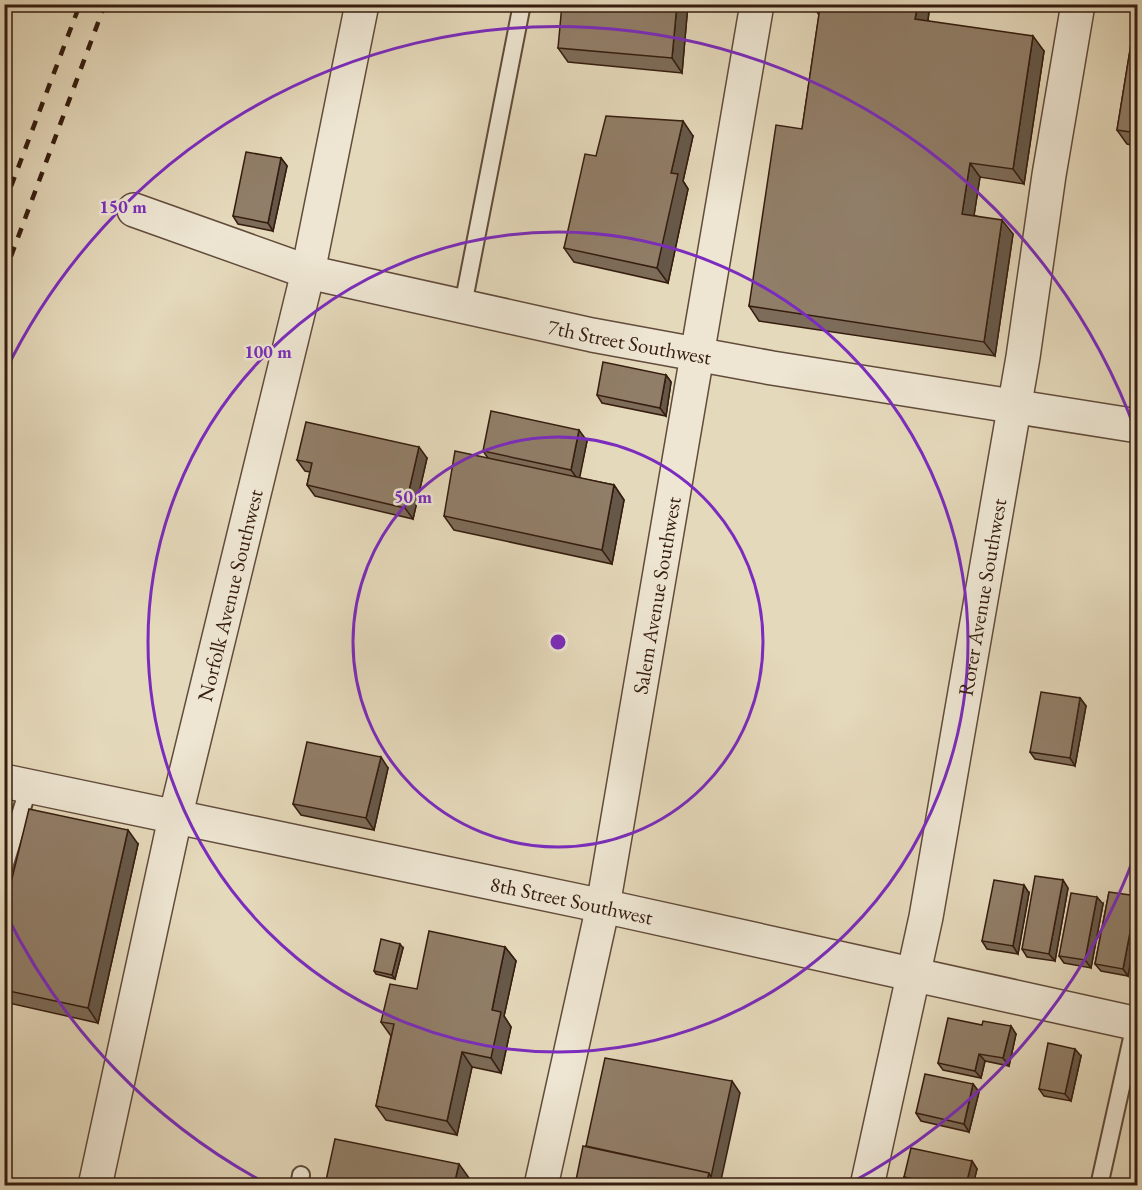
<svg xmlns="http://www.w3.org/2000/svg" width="1142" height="1190" font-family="'EB Garamond',serif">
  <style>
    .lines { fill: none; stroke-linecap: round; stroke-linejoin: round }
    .service-casing { stroke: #614b3a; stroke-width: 20 }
    .minor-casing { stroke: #614b3a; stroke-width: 36 }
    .tertiary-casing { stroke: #614b3a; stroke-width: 36 }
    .service { stroke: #eee6d3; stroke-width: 16 }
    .minor { stroke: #eee6d3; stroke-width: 33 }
    .tertiary { stroke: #eee6d3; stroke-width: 33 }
    .rail { stroke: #351c0f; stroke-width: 4.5; stroke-dasharray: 10 10; stroke-linecap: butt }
    .wall { fill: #7d6c59; stroke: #351c0f; stroke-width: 1.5 }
    .shaded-wall { fill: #665849; stroke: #351c0f; stroke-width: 1.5 }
    .building { fill: #917e68; stroke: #351c0f; stroke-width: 1.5 }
    .ring { fill: none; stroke: #7b2cbf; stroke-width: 3 }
    .labels { text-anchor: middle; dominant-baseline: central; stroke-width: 5; stroke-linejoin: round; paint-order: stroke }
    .street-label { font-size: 21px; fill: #351c0f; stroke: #eee6d3 }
    .centre { fill: #7b2cbf; stroke: #eee6d3; stroke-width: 3 }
    .ring-label { font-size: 18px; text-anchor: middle; font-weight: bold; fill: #7b2cbf; stroke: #eee6d3; stroke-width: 5; stroke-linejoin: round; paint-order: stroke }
  </style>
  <rect width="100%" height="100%" fill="#e5d9bb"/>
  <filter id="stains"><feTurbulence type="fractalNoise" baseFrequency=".00333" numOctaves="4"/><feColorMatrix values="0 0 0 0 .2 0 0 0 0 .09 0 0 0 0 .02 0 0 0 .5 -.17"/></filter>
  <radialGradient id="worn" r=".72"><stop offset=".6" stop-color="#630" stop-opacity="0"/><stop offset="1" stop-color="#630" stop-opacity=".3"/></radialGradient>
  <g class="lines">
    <defs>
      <path id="service" d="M463,305L522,4
        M4,867L29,786
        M299,1186L301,1175
        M1099,1186L1136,1020"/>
      <g id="minor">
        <path id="s1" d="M134,210L308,272L592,335L772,368L1138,426"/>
        <path id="s2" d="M4,781L603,906L1138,1024"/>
        <path id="s3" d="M95,1186L175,818L308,272L362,4"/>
        <path id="s4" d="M867,1186L926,917L1023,357L1049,175L1078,4"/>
      </g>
      <g id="tertiary">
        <path id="s5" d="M541,1186L603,906L757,4"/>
      </g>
    </defs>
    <use href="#service" class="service-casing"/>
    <use href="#minor" class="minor-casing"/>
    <use href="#tertiary" class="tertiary-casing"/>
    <use href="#service" class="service"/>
    <use href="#minor" class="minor"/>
    <use href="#tertiary" class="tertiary"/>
    <path class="rail" d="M4,205L80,4
      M4,275L105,4"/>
  </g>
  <path class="wall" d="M688,4L682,73L568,62L558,48Z
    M812,4H930L928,21L1044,51L1024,184L980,177L974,215L1013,234L995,356L759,321L749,306L802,129L819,15Z
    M1137,7V146L1127,144L1117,130Z
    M693,136L683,181L688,189L668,283L574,262L564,248L596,156Z
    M281,158L287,166L273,231L238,224L233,216Z
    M666,375L671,382L666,416L602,403L597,395Z
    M587,441L579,478L614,485L624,500L612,564L454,530L444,516L488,458L483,451Z
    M427,458L413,519L315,496L307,485L310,472L305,471L297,460Z
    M1080,698L1086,706L1075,766L1035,759L1030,752Z
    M388,768L374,830L301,815L293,804Z
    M138,844L98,1023L4,1002V911Z
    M1068,888L1055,961L1027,957L1022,949Z
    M1109,892L1128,976L1101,971L1095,964Z
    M1029,893L1018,954L987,949L982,941Z
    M1103,904L1091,968L1064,963L1059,956Z
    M505,947L516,961L504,1016L511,1027L501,1073L472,1067L457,1135L386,1120L376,1106L391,1036L381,1022L417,989Z
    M403,948L395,979L376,974L374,971Z
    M982,1025L1016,1034L1009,1066L985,1061L981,1078L943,1070L938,1063Z
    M1081,1056L1071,1101L1044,1096L1039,1089Z
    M973,1084L979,1092L969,1132L921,1121L916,1113Z
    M1137,1086V1120L1131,1113Z
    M972,1161L977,1169L973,1185H909L904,1177Z"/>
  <path class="shaded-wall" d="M677,4H688L682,73L672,58Z
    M918,4H930L926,33L915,19Z
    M1033,36L1044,51L1024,184L1013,169Z
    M683,121L693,136L683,181L688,189L668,283L657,268L671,173Z
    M281,158L287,166L273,231L268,223Z
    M970,163L980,177L972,228L962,214Z
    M1002,220L1013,234L995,356L984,342Z
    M666,375L671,382L666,416L660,408Z
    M579,430L587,441L579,481L571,470Z
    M419,447L427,458L413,519L405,508Z
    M614,485L624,500L612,564L602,550Z
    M1080,698L1086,706L1075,766L1070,758Z
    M381,757L388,768L374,830L366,818Z
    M128,830L138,844L98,1023L88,1008Z
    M1063,880L1068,888L1055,961L1049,954Z
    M1024,885L1029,893L1018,954L1013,946Z
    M1137,896V926L1128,976L1123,969Z
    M1097,897L1103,904L1091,968L1085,960Z
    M400,944L403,948L395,979L392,975Z
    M505,947L516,961L504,1016L511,1027L501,1073L491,1058L492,1010Z
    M1011,1026L1016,1034L1009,1066L1003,1058Z
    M1075,1049L1081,1056L1071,1101L1065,1094Z
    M462,1052L472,1067L457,1135L447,1121Z
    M979,1054L985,1061L981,1078L975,1071Z
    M732,1081L740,1093L720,1185H706Z
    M973,1084L979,1092L969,1132L964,1124Z
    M972,1161L977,1169L973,1185H966Z
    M459,1164L469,1178L467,1185H454Z"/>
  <path class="building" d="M562,4H677L672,58L558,48Z
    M812,4H918L915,19L1033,36L1013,169L970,163L962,214L1002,220L984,342L749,306L776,125L802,129L820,7L812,5Z
    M1137,7V133L1117,130Z
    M606,116L683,121L671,173L678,174L657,268L564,248L585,154L596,156Z
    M246,152L281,158L268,223L233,216Z
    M603,362L666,375L660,408L597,395Z
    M491,411L579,430L571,470L483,451Z
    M306,422L419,447L405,508L307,485L312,463L297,460Z
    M455,451L614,485L602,550L444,516Z
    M1041,692L1080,698L1070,758L1030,752Z
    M307,742L381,757L366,818L293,804Z
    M29,809L128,830L88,1008L4,990V911Z
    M1035,876L1063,880L1049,954L1022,949Z
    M994,880L1024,885L1013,946L982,941Z
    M1109,892L1137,896L1123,969L1095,964Z
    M1071,893L1097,897L1085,960L1059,956Z
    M429,931L505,947L492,1010L501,1012L491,1058L462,1052L447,1121L376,1106L394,1024L381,1022L390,984L417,989Z
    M381,939L400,944L392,975L374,971Z
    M948,1018L982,1025L983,1021L1011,1026L1003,1058L979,1054L975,1071L938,1063Z
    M1048,1043L1075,1049L1065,1094L1039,1089Z
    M605,1058L732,1081L711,1177L709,1173L586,1146Z
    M925,1074L973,1084L964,1124L916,1113Z
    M1137,1086V1114L1131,1113Z
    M335,1139L459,1164L454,1185H325Z
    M583,1146L709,1173L706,1185H575Z
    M911,1148L972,1161L966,1185H943L904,1177Z"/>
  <g class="ring">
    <circle cx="558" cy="642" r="205"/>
    <circle cx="558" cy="642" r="410"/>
    <path d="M1136 852A615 615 0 0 1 847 1185M269 1185A615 615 0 0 1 5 912M5 372A615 615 0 0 1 1136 432"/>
  </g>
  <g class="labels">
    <g class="street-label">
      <text stroke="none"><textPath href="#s1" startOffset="514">7th Street Southwest</textPath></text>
      <text stroke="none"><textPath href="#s3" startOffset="606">Norfolk Avenue Southwest</textPath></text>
      <text stroke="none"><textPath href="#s5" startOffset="602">Salem Avenue Southwest</textPath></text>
      <text stroke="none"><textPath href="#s4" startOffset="600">Rorer Avenue Southwest</textPath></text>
      <text stroke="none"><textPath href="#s2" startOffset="580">8th Street Southwest</textPath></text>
    </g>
  </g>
  <circle cx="558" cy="642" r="9" class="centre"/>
  <g class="ring-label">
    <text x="123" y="213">150 m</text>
    <text x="268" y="358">100 m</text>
    <text x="413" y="503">50 m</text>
  </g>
  <rect width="1142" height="1190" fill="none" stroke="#e5d9bb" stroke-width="24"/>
  <rect x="6" y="6" width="1130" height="1178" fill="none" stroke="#351c0f" stroke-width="3"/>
  <rect x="12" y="12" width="1118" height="1166" fill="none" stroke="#351c0f" stroke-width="1.5"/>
  <rect width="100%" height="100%" filter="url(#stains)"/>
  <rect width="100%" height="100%" fill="url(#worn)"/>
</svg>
